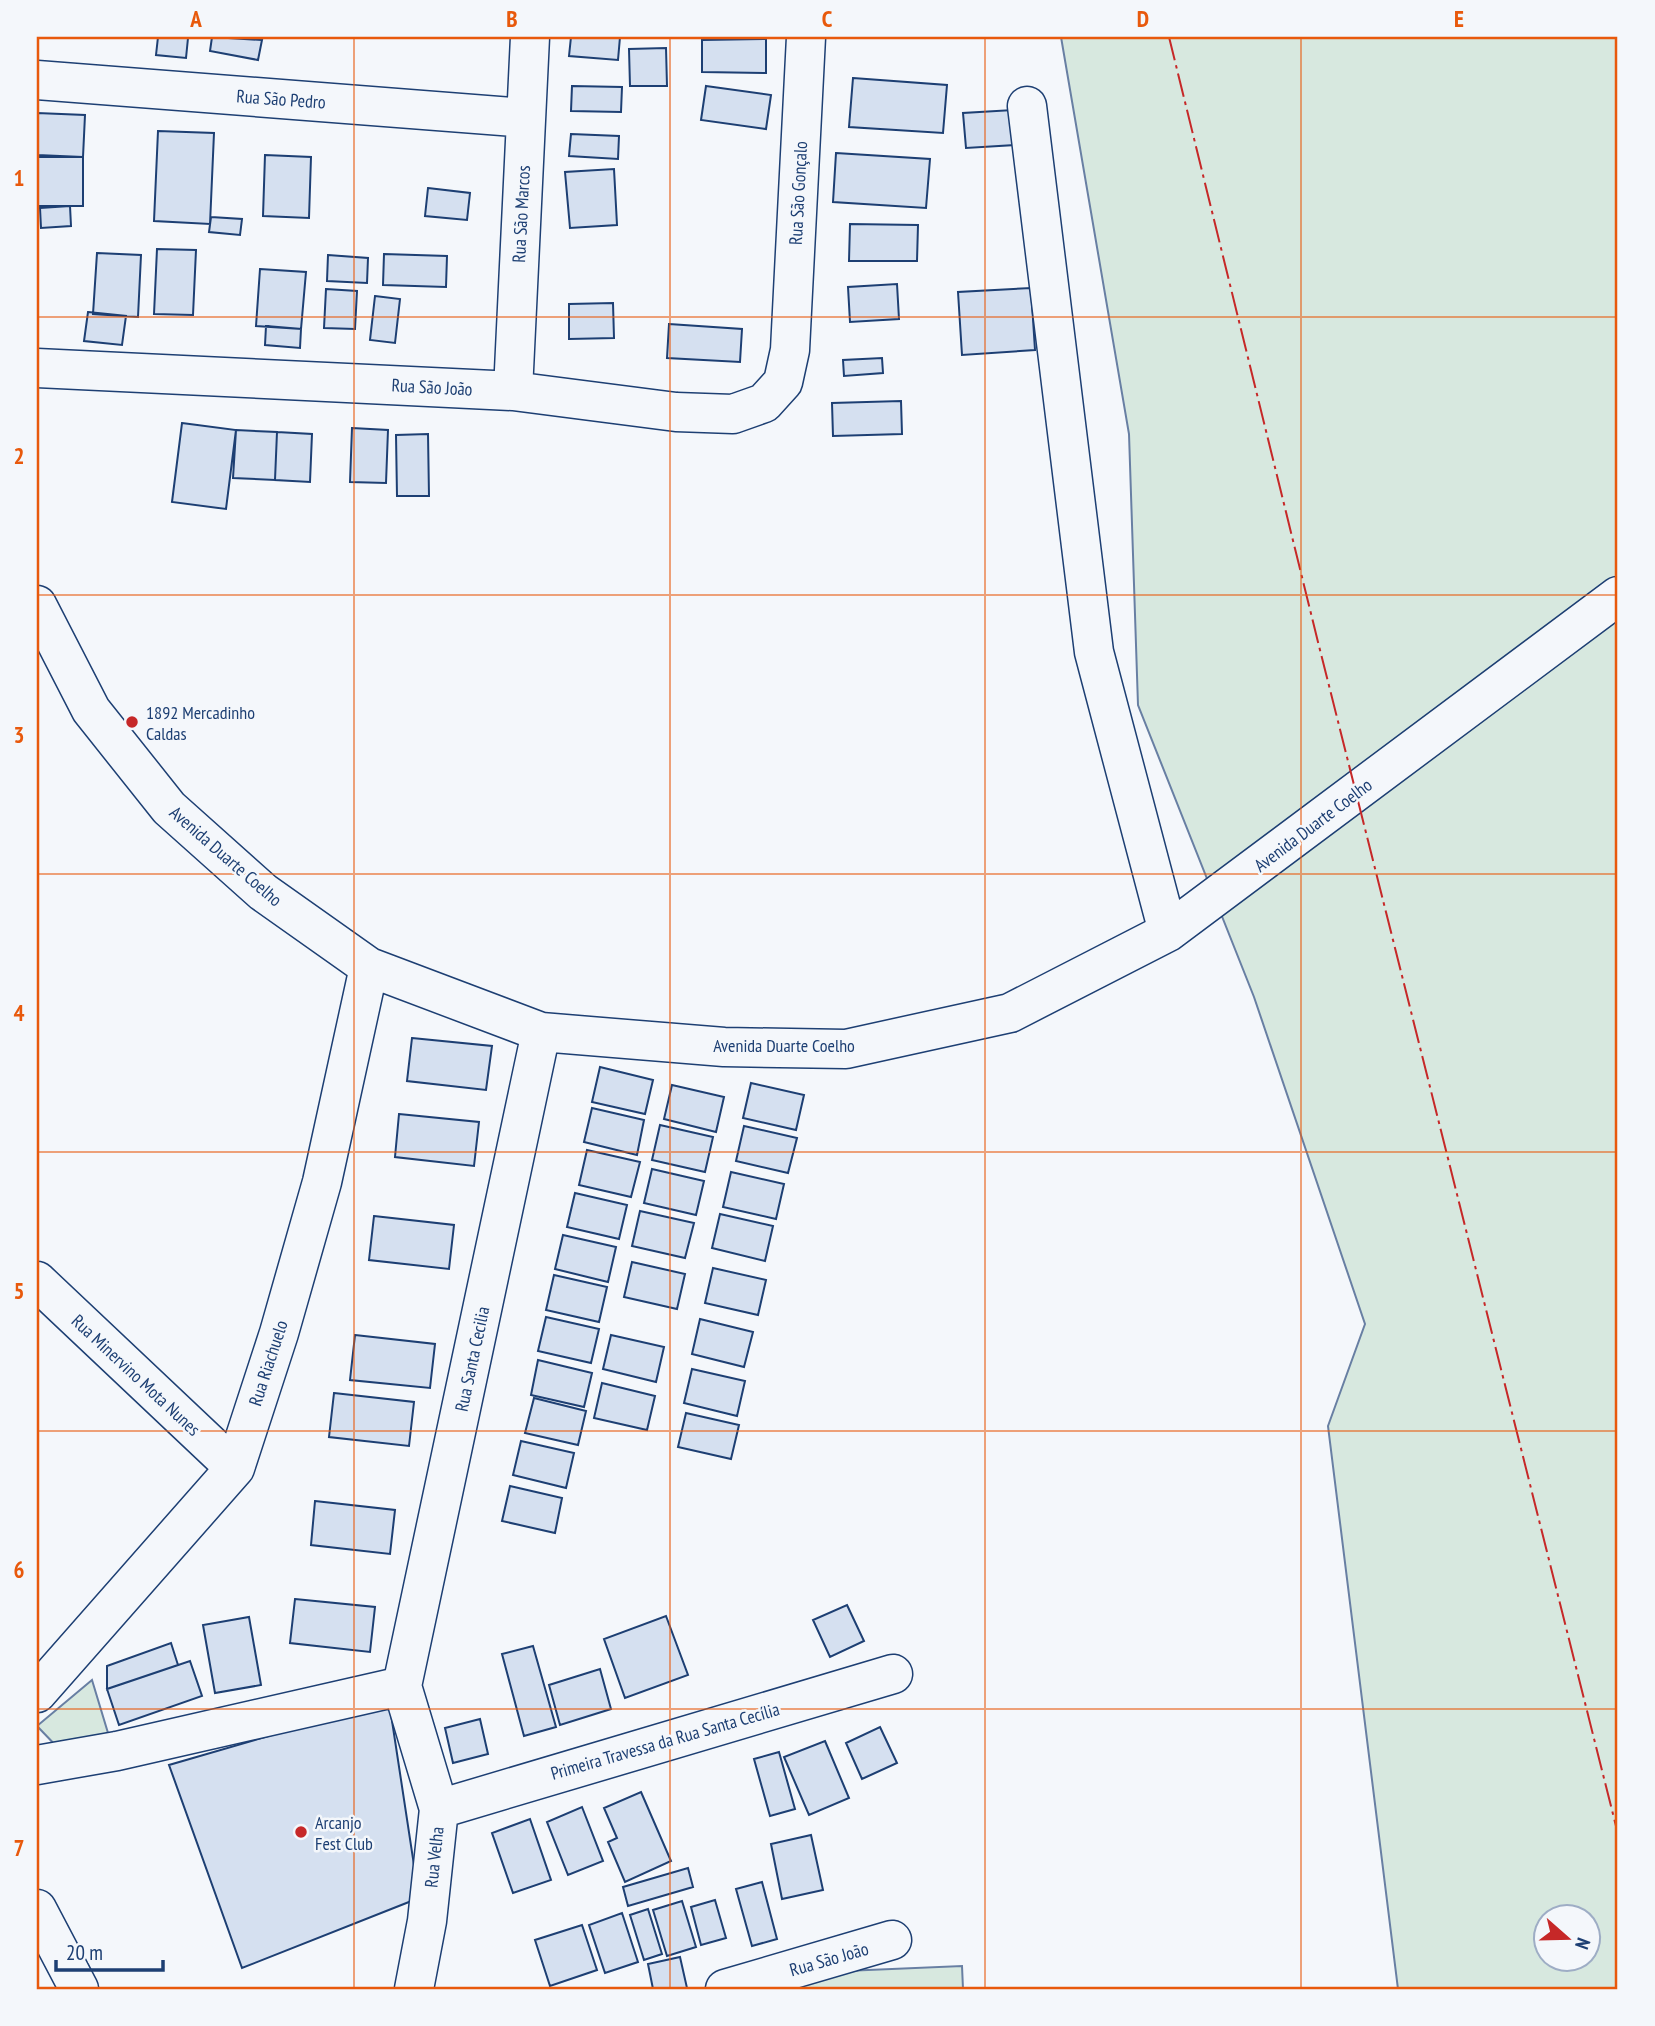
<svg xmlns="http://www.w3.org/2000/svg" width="1655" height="2026" font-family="'PT Sans Narrow',sans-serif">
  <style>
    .green { fill: #d7e8df; stroke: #687fa3; stroke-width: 2; fill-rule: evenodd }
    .building { fill: #d5e0f0; stroke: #1d3f73; stroke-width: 2 }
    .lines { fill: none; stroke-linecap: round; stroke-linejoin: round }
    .minor-casing { stroke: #1d3f73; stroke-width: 41 }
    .minor { stroke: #f4f7fb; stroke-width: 38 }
    .power { stroke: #c62828; stroke-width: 2; stroke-dasharray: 24 5 3.5 5; stroke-linecap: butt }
    .grid { fill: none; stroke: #e8590c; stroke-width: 2; stroke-opacity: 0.55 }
    .poi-dot { fill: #c62828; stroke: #f4f7fb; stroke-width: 2.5 }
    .labels { text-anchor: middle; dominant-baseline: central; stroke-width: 5; stroke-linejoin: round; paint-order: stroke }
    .street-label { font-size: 18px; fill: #1d3f73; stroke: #f4f7fb }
    .poi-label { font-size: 18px; fill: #1d3f73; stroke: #f4f7fb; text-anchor: start }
    .neatline { fill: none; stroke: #e8590c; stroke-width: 2.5 }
    .grid-label { font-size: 23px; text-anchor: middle; font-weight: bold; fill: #e8590c }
  </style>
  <rect width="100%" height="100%" fill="#f4f7fb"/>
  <path class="green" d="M1061,37H1618V1989H1398L1328,1426L1365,1324L1254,997L1138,705L1129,434ZM1546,1918H1588V1960H1546Z
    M92,1680L108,1733L62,1752L37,1726Z
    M962,1966L963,1989H767L821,1972Z"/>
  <path class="building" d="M158,37L188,38L186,58L156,55Z
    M212,37L262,40L258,60L210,51Z
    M571,37H620L618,60L569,56Z
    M766,39V73L702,72V40Z
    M666,48L667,86H630L629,49Z
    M853,78L947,85L943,133L849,127Z
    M572,86L622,87L621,112L571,111Z
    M706,86L771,95L766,129L701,120Z
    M1013,110L1015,145L966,148L963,113Z
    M37,113L85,115L83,157L37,155Z
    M158,131L214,133L210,224L154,221Z
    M571,134L619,136L618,159L569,156Z
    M836,153L930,159L926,208L833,202Z
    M265,155L311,157L309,218L263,216Z
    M37,157H83V206H37Z
    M614,169L617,225L570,228L565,172Z
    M428,188L470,193L467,220L425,216Z
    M70,206L71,226L41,228L40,208Z
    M211,217L242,219L240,235L209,232Z
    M850,224L918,225L917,261H849Z
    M157,249L196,250L193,315L154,314Z
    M97,253L141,255L138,317L93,314Z
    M384,254L447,256L446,287L383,285Z
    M328,255L368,258L367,283L327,281Z
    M260,269L306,272L301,329L256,326Z
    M897,284L899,319L850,322L848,287Z
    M1031,288L1035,350L962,355L958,292Z
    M326,289L357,291L355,329L324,328Z
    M375,296L400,299L395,343L370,340Z
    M613,303L614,338L569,339V304Z
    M88,312L126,316L122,345L84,341Z
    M669,324L742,329L740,362L667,358Z
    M266,326L301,329L300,348L265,345Z
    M882,358L883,373L844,376L843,360Z
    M901,401L902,434L833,436L832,403Z
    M182,423L236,430L226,509L172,502Z
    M352,428L388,430L386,483L350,482Z
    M236,430L277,432L275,480L233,478Z
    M277,432L312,434L310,482L275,480Z
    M428,434L429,496H397L396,435Z
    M412,1038L492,1046L486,1090L407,1081Z
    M600,1067L653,1080L645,1114L592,1102Z
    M751,1083L804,1095L796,1130L743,1118Z
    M672,1085L724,1097L716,1132L664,1119Z
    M592,1108L644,1120L637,1155L584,1142Z
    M399,1114L479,1122L474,1166L395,1157Z
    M660,1125L713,1137L705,1172L652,1160Z
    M744,1126L797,1138L788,1173L736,1161Z
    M587,1150L640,1162L631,1197L579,1185Z
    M652,1169L704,1181L696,1215L644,1203Z
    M731,1172L784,1184L776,1219L723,1207Z
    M575,1193L627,1205L619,1239L567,1227Z
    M640,1211L694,1223L685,1258L632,1246Z
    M720,1214L773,1226L765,1261L712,1248Z
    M374,1216L454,1225L449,1269L369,1260Z
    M563,1235L616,1247L608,1282L555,1269Z
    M632,1262L685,1274L677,1309L624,1297Z
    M713,1268L766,1280L758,1315L705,1303Z
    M554,1275L607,1287L599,1322L546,1310Z
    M546,1317L599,1329L591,1363L538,1351Z
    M700,1319L753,1332L744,1367L692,1354Z
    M355,1335L435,1344L430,1388L350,1380Z
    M611,1335L664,1347L656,1382L603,1369Z
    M538,1360L592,1373L584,1407L531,1395Z
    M692,1369L745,1381L737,1416L684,1403Z
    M602,1383L655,1396L647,1430L594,1418Z
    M334,1393L414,1402L409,1446L329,1437Z
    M534,1398L586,1411L578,1445L525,1433Z
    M686,1413L739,1425L731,1459L678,1447Z
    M521,1441L574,1453L566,1488L513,1475Z
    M510,1486L562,1498L555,1533L502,1521Z
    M315,1501L395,1510L390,1554L311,1545Z
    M295,1599L375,1607L370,1652L290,1643Z
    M847,1605L864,1641L830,1657L813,1620Z
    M666,1616L688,1675L625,1698L604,1639Z
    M249,1617L261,1685L215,1693L203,1625Z
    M171,1643L178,1665L107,1689V1666Z
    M533,1646L556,1727L524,1736L502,1654Z
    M190,1661L202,1696L119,1725L107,1689Z
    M600,1669L611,1709L560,1725L549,1685Z
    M389,1701L419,1898L242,1968L169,1765Z
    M480,1719L488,1754L453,1763L445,1728Z
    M880,1727L897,1763L862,1779L846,1743Z
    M825,1741L849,1798L809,1815L784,1757Z
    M779,1752L795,1809L770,1816L754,1759Z
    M641,1792L671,1861L625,1882L608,1842L617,1838L604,1808Z
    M582,1807L603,1861L568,1875L547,1822Z
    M530,1819L551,1880L513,1893L492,1833Z
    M811,1835L823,1890L782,1899L771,1844Z
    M688,1868L693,1887L628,1906L623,1887Z
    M762,1882L777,1939L752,1946L736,1889Z
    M715,1900L726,1938L701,1945L691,1907Z
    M682,1901L696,1947L667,1956L653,1910Z
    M648,1909L662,1954L644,1960L630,1915Z
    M622,1913L638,1962L605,1973L589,1925Z
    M582,1925L597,1970L550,1986L535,1940Z
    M680,1957L687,1988L653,1989L648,1964Z"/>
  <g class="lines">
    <defs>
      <path id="minor" d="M37,80L526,118
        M1027,106L1094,652L1168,932
        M37,368L513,391L676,412L733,414L764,403L783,382L790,350L806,37
        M513,391L530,37
        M37,605L91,710L169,808L263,892L369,967L541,1032L724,1047L846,1049L1010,1013L1168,932L1618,596
        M37,1281L235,1468
        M37,1693L235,1468L279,1333L322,1182L369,967
        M37,1765L117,1751L402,1686
        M439,1809L893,1674
        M37,1909L79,1989
        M414,1989L427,1921L439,1809L402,1686L541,1032
        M725,1989L892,1940"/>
    </defs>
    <use href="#minor" class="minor-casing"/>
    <use href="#minor" class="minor"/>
    <path class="power" d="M1169,37L1317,638L1618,1834"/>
  </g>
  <path class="grid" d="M354,37V1989M670,37V1989M985,37V1989M1301,37V1989M37,317H1618M37,595H1618M37,874H1618M37,1152H1618M37,1431H1618M37,1709H1618"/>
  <g class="poi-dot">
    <circle cx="132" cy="722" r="7"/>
    <circle cx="301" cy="1832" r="7"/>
  </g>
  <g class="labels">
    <g class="street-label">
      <text transform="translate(281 99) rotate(4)">Rua São Pedro</text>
      <text transform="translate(798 193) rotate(-87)">Rua São Gonçalo</text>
      <text transform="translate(521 214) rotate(-87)">Rua São Marcos</text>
      <text transform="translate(432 387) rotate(3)">Rua São João</text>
      <text transform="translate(1313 825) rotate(-37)">Avenida Duarte Coelho</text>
      <text transform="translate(226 856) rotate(41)">Avenida Duarte Coelho</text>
      <text x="784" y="1045">Avenida Duarte Coelho</text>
      <text transform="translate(472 1359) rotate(-78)">Rua Santa Cecilia</text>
      <text transform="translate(268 1363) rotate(-72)">Rua Riachuelo</text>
      <text transform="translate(136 1375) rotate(43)">Rua Minervino Mota Nunes</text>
      <text transform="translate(665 1741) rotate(-16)">Primeira Travessa da Rua Santa Cecília</text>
      <text transform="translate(434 1857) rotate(-84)">Rua Velha</text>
      <text transform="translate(829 1959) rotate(-16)">Rua São João</text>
    </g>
    <g class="poi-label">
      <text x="146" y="712">1892 Mercadinho<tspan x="146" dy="21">Caldas</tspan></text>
      <text x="315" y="1822">Arcanjo<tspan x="315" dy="21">Fest Club</tspan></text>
    </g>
  </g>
  <rect width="1655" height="2026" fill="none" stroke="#f4f7fb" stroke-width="77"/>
  <g transform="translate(1567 1938) rotate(110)"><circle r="33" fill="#f4f7fb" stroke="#9eadc5" stroke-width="2"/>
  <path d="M0-5L12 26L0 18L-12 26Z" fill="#c62828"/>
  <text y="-10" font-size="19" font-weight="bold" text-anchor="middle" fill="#1d3f73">N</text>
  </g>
  <path d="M56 1960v10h107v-10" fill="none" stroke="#1d3f73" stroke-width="3.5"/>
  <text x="66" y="1960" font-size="21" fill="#1d3f73" stroke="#f4f7fb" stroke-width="5" paint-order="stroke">20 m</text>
  <rect x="38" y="38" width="1578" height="1950" class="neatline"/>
  <g class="grid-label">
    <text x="196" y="27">A</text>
    <text x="512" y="27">B</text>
    <text x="827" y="27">C</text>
    <text x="1143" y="27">D</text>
    <text x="1459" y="27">E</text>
    <text x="19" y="186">1</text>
    <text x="19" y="464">2</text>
    <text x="19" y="743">3</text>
    <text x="19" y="1021">4</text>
    <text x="19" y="1299">5</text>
    <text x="19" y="1578">6</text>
    <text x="19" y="1856">7</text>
  </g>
</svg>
